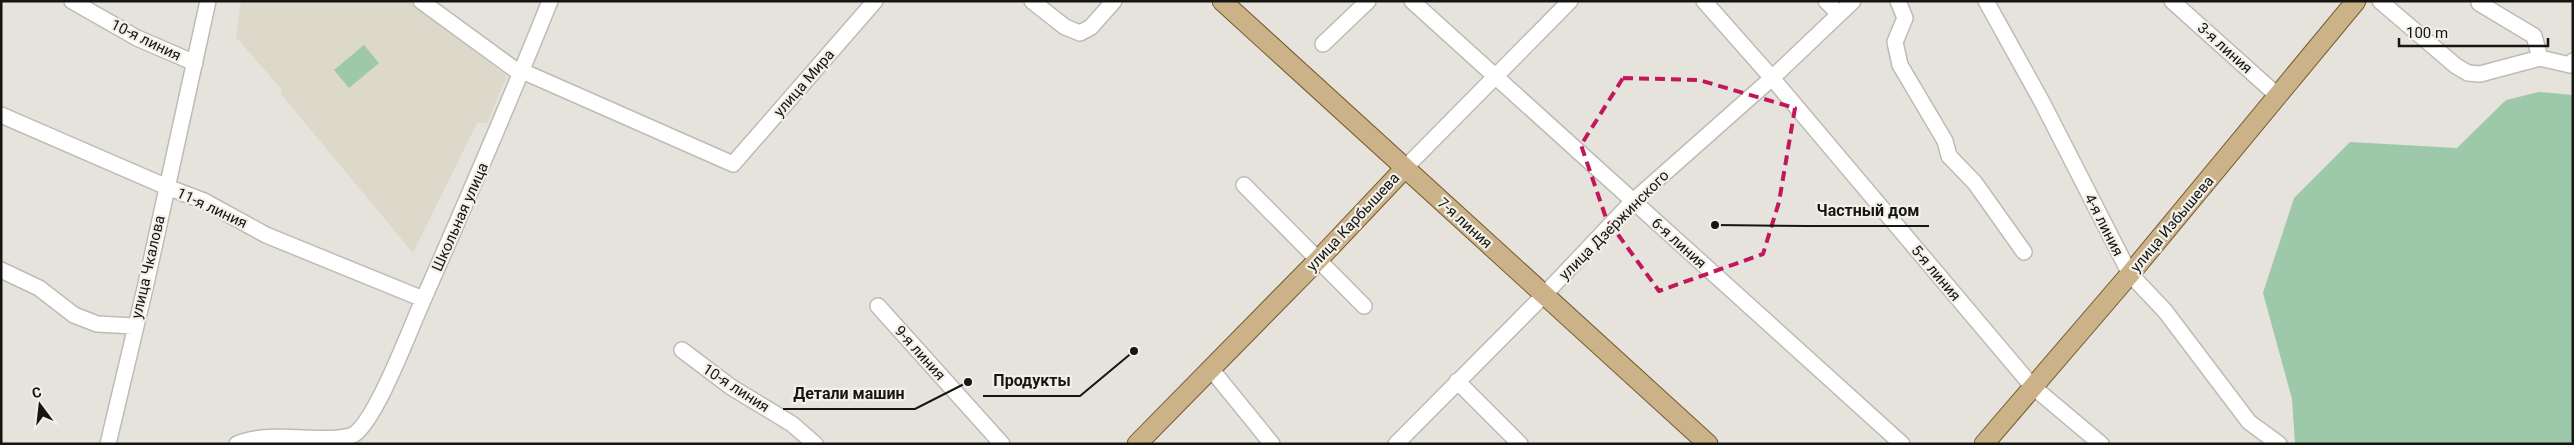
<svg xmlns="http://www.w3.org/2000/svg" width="2574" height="445" font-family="Roboto,sans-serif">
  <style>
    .built { fill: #dcd9ca }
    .green { fill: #9ec8aa }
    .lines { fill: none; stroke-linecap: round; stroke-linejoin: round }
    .minor-casing { stroke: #bdbcb4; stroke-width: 18 }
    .major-casing { stroke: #765a2b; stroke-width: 21 }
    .minor { stroke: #fff; stroke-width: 15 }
    .major { stroke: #ccb288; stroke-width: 19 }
    .marked { fill: none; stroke: #c2185b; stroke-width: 4; stroke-dasharray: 10 6; stroke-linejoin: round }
    .labels { text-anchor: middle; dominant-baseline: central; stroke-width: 4.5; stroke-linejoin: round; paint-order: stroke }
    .street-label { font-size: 15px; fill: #151512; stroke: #f2f0e9 }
    .leader { fill: none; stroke: #151512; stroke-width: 2 }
    .callout-dot { fill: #151512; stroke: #f2f0e9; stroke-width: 2 }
    .callout-label { font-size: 16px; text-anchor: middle; font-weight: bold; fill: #151512; stroke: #f2f0e9; stroke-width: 4.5; stroke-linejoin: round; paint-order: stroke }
  </style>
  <rect width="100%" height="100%" fill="#e5e3dc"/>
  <path class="built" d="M241,1H409L507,76L487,123H477L413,253L281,94L282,90L236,37Z"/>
  <path class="green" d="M364,45L379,63L349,88L334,70Z
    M2539,92L2573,95V444H2295L2292,399L2263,293L2294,198L2350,142L2457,148L2506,100Z"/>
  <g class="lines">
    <defs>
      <path id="minor" d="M72,1L137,38L195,63
        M421,1L521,74
        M1032,1L1065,27L1080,33L1091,27L1114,1
        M1412,1L1902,444
        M1704,1L1772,78L2032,386L2101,444
        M1826,1L1839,14
        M1898,1L1905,18L1895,42L1900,65L1945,141L1949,156L1975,183L2024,252
        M1986,1L2042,102L2130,274L2165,311L2249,422L2279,444
        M2172,1L2278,96
        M2380,1L2456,66L2468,73L2480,74L2540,58
        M2479,3L2534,36L2540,58L2570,65L2573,61
        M1323,44L1368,1
        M522,71L733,164L875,1
        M1,115L167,187L204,201L266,235L423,299
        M1405,168L1570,1
        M1244,185L1364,306
        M1,270L39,288L74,315L97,324L134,326
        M878,306L1002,444
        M682,350L731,387L792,424L815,444
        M1211,369L1272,444
        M1457,381L1520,444
        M108,444L146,284L208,1
        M237,444C271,429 324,445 353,435C376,422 411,326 424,298C467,200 510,101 550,1
        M1396,444L1544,295L1632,202L1772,78L1853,1"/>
      <path id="major" d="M1222,1L1708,444
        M1137,444L1319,259L1405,168
        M1984,444L2130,274L2356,1"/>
    </defs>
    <use href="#minor" class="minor-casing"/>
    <use href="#major" class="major-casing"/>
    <use href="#minor" class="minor"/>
    <use href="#major" class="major"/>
  </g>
  <path class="marked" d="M1623,78L1699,80L1795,108L1779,202L1763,254L1659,291L1606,218L1581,145Z"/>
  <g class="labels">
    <g class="street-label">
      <text transform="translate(146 40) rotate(26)">10-я линия</text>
      <text transform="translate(2225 48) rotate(42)">3-я линия</text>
      <text transform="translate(804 83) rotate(-49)">улица Мира</text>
      <text transform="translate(212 208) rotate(25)">11-я линия</text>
      <text transform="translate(460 217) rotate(-66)">Школьная улица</text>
      <text transform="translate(1353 222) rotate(-47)">улица Карбышева</text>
      <text transform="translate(1465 223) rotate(42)">7-я линия</text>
      <text transform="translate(2172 224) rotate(-50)">улица Избышева</text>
      <text transform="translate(1614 225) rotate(-45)">улица Дзержинского</text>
      <text transform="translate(2104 225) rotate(63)">4-я линия</text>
      <text transform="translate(1679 243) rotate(42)">6-я линия</text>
      <text transform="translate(148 267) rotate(-77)">улица Чкалова</text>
      <text transform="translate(1936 273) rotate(50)">5-я линия</text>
      <text transform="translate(920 353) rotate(48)">9-я линия</text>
      <text transform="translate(736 388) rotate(33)">10-я линия</text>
    </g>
  </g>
  <path class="leader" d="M1715 225L1807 226H1929M1134 351L1080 396H983M968 382L915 409H783"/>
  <g class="callout-dot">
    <circle cx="1715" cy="225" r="5"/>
    <circle cx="1134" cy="351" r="5"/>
    <circle cx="968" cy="382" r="5"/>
  </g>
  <g class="callout-label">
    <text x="1868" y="216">Частный дом</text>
    <text x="1032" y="386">Продукты</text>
    <text x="849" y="399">Детали машин</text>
  </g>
  <rect width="2574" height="445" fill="none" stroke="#151512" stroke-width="5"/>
  <g transform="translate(40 405) rotate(345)" stroke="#f2f0e9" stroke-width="4" paint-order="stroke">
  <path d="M0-4L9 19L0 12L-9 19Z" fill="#151512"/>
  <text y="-8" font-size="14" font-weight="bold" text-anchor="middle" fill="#151512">С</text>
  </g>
  <path d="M2399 38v8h149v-8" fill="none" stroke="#151512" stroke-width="2.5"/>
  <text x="2406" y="38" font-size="15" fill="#151512" stroke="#f2f0e9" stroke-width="4" paint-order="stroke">100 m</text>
</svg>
